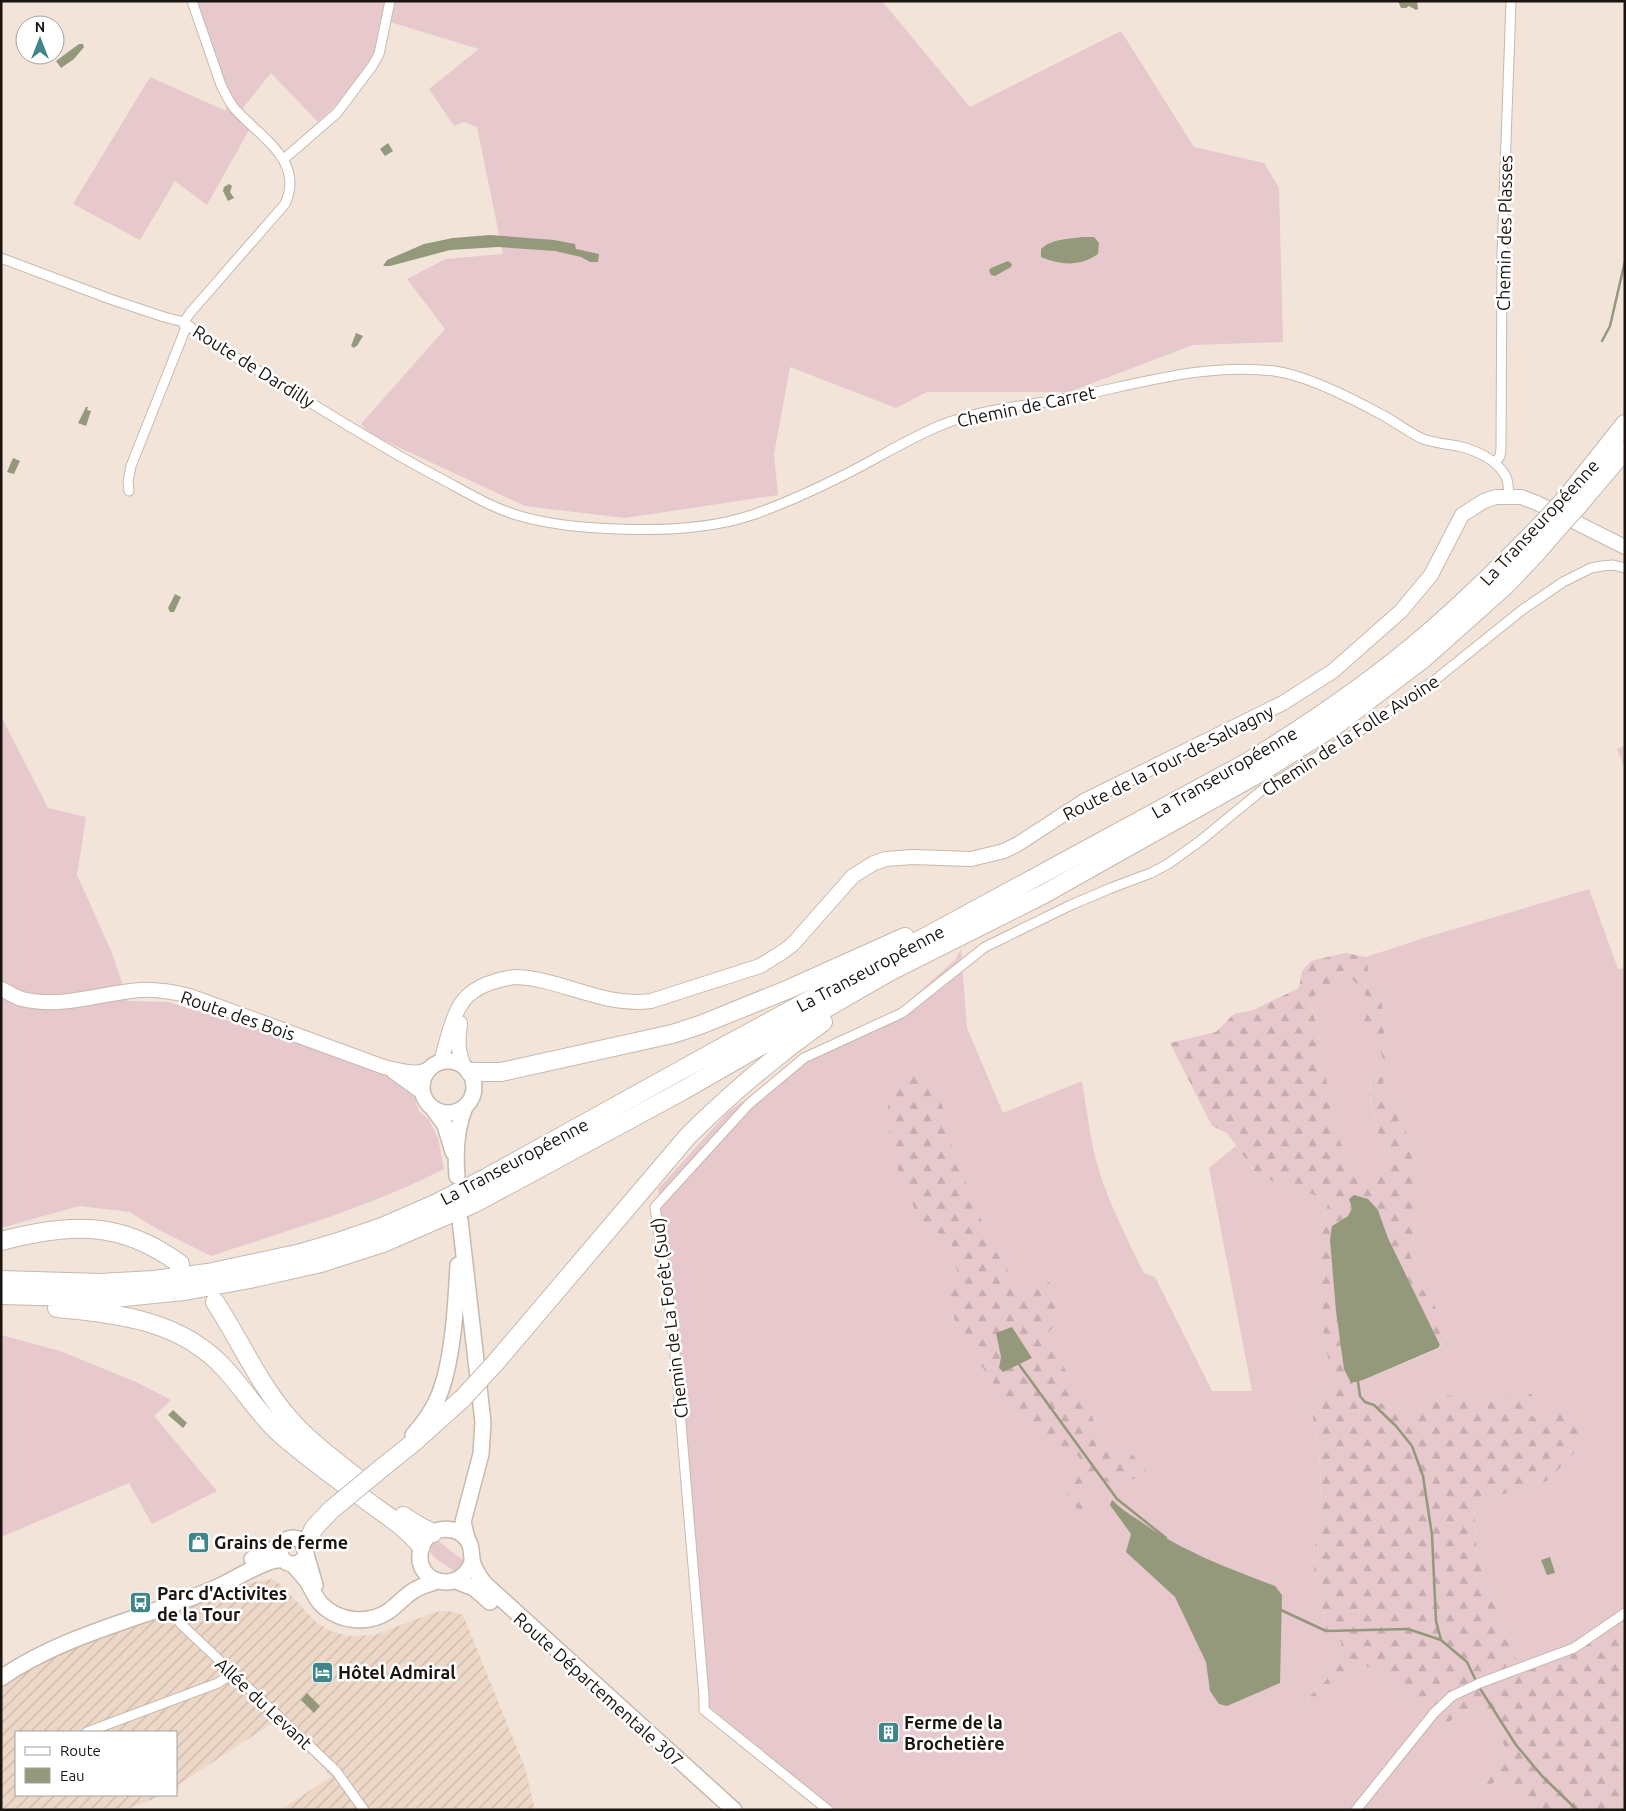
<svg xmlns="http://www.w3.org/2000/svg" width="1626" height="1811" font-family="Ubuntu,sans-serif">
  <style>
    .industrial { fill: url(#industrial-furrows) }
    .grass { fill: #e7c8cd }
    .forest { fill: url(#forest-firs); fill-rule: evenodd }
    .water { fill: #93997a }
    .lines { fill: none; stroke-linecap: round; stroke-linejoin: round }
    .stream { stroke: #93997a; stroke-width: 2.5 }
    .street-casing { stroke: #c6b9ae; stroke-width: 11 }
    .secondary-casing { stroke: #c6b9ae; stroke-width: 16 }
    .primary-casing { stroke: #c6b9ae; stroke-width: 18 }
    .highway-casing { stroke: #c6b9ae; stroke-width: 20 }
    .street { stroke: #fff; stroke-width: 9 }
    .secondary { stroke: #fff; stroke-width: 14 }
    .primary { stroke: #fff; stroke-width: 15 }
    .highway { stroke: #fff; stroke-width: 18 }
    .highway-bridge-casing { stroke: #c6b9ae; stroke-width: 20; stroke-linecap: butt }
    .highway-bridge { stroke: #fff; stroke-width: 18 }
    .labels { text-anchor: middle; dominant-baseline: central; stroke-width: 5; stroke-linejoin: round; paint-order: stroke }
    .street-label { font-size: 18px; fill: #1a1511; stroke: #fff }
    .poi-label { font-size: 18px; font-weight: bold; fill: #1a1511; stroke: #fff; text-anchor: start }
  </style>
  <defs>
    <pattern id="industrial-furrows" width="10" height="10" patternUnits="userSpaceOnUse" patternTransform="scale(1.25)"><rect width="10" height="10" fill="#edd8c8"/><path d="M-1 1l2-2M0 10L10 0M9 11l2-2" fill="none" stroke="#cbb8ab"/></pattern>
    <pattern id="forest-firs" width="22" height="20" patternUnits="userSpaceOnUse" patternTransform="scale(1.25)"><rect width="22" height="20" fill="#e7c8cd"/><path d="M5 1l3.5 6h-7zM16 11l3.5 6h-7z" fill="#c6abaf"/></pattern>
  </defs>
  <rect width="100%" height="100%" fill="#f2e4d8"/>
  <path class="industrial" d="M273,1579L281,1585L317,1623L333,1632L349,1636L375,1635L435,1612L449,1611L463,1615L525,1768L535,1810H280L331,1777L320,1764L274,1722L178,1785L180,1789L176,1790V1732H16V1795H164L124,1810H1V1684L22,1670L73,1646L235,1585Z"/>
  <path class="grass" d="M197,1H882L970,107L1121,31L1194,147L1264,163L1279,188L1283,342L1193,345L1069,392H927L896,408L790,367L774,454L778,495L625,518L525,506L370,434L361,424L445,329L407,279L446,259L503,254L477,127L464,122L454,126L429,89L479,49L380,19L375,55L341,100L318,122L271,73L238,114L249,130L207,205L175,181L140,240L73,204L150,77L226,111L228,93Z
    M1,716L48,808L86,817L77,875L112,953L128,1001L168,1002L298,1042L397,1080L412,1092L419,1111L429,1120L438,1138L444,1169C370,1207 289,1230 211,1256L157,1229L130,1212L79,1206L1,1228Z
    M1625,745V770L1617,749Z
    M1589,889L1618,969L1625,968V1613L1574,1648L1520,1669L1477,1557L1474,1503L1547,1481L1539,1421L1532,1416V1395L1483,1398L1441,1395L1429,1411L1394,1408L1360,1396L1351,1383L1363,1380L1438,1349L1446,1338L1411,1257L1409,1249L1416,1229V1190L1421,1180L1412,1157L1404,1123L1383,1082L1387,1069L1382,1006L1369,973L1366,957L1427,937Z
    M961,949L967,1028L1003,1113L1082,1081C1086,1105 1089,1129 1094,1153C1104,1194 1125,1235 1144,1273L1155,1277L1212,1391H1252L1209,1168L1236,1146L1258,1176L1329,1200L1313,1254L1318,1281L1316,1290L1326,1349L1333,1384L1311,1405L1319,1454L1321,1488L1313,1563L1326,1631H1337L1343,1651L1324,1665L1327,1678L1308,1698L1304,1709L1350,1672L1365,1666L1381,1672L1442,1731L1455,1716L1480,1706C1502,1739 1522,1754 1481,1783L1483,1790L1501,1776L1519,1789L1535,1810H835L708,1706L679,1354L658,1189L728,1112L757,1091L802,1059L852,1031L900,1009L955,960Z
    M1345,970L1364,993L1370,1004C1365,1024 1381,1043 1384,1062C1384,1066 1384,1070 1384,1074L1372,1075C1365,1097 1376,1116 1379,1137L1388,1144L1394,1163L1391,1169L1369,1176L1349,1178L1329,1095L1319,1034L1309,998L1333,982L1338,973Z
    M1,1335L60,1351L136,1382L171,1400L154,1416L217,1491L152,1524L129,1483L1,1537Z
    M437,1540L464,1561L463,1565L456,1572L436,1559L429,1551L433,1542Z"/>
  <path class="forest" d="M1345,953L1366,957L1369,973L1382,1005L1387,1069L1383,1082L1404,1123L1412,1157L1421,1180L1416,1190V1229L1409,1249L1411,1257L1444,1325L1446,1338L1440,1345L1388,1238L1378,1210L1352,1208L1348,1216L1332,1226L1344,1369L1360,1396L1394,1408L1429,1411L1441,1395L1483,1398L1532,1394V1416L1539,1420L1541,1410H1576L1581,1429L1579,1448L1547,1481L1474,1503L1477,1557L1520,1668L1574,1648L1625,1613V1810H1535L1519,1789L1501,1776L1483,1791L1481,1783C1522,1754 1502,1739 1480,1706L1455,1716L1442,1731L1381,1672L1365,1666L1350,1672L1304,1710L1308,1698L1327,1679L1324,1665L1343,1650L1337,1631H1326L1313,1563L1321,1488L1319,1454L1311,1405L1333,1384L1326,1349L1316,1290L1318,1281L1313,1254L1329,1200L1258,1176L1227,1133L1212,1126L1170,1043L1216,1032L1234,1014L1253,1010L1299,988L1302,971L1311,961ZM1345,970L1364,993L1370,1004L1363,1025L1373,1032L1384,1061V1074L1372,1075C1366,1097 1376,1116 1379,1137L1388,1144L1394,1163L1391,1169C1376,1172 1364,1177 1349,1177L1329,1095L1319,1034L1309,999L1333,982L1338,973Z
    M917,1065L942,1105L954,1154L992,1245L1020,1289L1046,1279L1066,1302L1059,1320L1046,1335L1092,1417L1111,1459L1117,1461L1122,1453L1128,1449L1151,1477L1133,1479L1128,1483L1122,1484L1104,1481L1089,1487L1085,1503L1090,1531L1067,1493L1085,1466C1074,1448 1068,1446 1048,1446C1013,1408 981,1376 962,1327L956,1324C951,1303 946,1295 958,1276L953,1247L947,1237L923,1226C913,1205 902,1183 895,1161C887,1138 888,1112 888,1087C898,1080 906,1069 917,1065Z"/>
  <path class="water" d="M1398,1H1417L1418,9L1416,10L1409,6L1406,8H1401Z
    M79,44H83L84,47L74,59L61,68L56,61Z
    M388,143L393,151L385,156L380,149Z
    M229,184L232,186L230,192L234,198L228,201L223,191L224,187Z
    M490,235L554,240L575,244L576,249L599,254L598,262H590L581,257L555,251L498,247L450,250L390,266H383L387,260L424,244L453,238Z
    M1083,237H1094L1099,243L1098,254C1079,267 1061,265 1041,257V249C1051,239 1069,239 1083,237Z
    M1008,261L1012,264L1011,267L995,276L991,275L989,270L991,268Z
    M356,333L363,336L357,346H356L354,348L351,346Z
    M86,407H88L87,410L91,411L86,426L78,423Z
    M13,458L20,461L14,474L7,472Z
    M175,594L181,597L174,612H170L168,608Z
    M1354,1195L1368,1199L1378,1210L1388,1238L1440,1345L1438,1348L1363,1380L1351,1383L1344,1369L1336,1311L1330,1240L1332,1226L1348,1216L1352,1208L1349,1199Z
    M1012,1327L1032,1358L1003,1372L999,1368L1001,1357L996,1333Z
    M173,1410L187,1423L183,1428L168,1415Z
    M1112,1500C1120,1508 1130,1515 1140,1521C1181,1551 1228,1568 1275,1586L1282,1595L1280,1683L1227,1706L1219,1704L1210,1691L1206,1662L1175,1597L1126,1552L1131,1534L1110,1505Z
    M1550,1557L1555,1573L1547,1575L1541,1560Z
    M307,1693L320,1706L314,1713L301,1700Z"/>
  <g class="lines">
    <path class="stream" d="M1602,341L1610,326L1625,261
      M1018,1363L1117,1499L1166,1538
      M1358,1382L1360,1396L1365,1402L1374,1405L1396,1426L1412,1446L1423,1476L1432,1535L1436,1621L1441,1640L1467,1662L1476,1681
      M1281,1610L1326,1631L1408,1629L1441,1640
      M1479,1687L1516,1745L1542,1776L1577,1810"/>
    <defs>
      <path id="street" d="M284,159L337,113L373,65L379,54L390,1
        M1,258L110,299L164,317L184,322L209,342C286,385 358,435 436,476C463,490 491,508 520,516C551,525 586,528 618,529C663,531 710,529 752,515C784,504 814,490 844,475C876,459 906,440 939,426C977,410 1017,407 1057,400C1129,387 1201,362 1274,371C1306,375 1357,401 1386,417C1398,424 1410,433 1423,439C1435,443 1446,444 1458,446C1475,450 1496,459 1505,475C1509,481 1508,489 1509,496
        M1495,463L1500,456L1501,449L1502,254L1511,1
        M129,491L128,482L131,466L185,330L184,322L190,313L285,204C305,161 260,137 235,109C229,102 225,93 221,85L192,1
        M166,1597L180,1623L336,1771L364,1810
        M87,1732L218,1683L233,1673
        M828,1810L704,1710V1696L676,1364L670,1309L655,1207L749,1104L804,1058L902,1013L985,947L1071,905L1111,888L1151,873L1168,864L1200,841L1261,791L1363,729L1435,680L1522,610L1563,582L1591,568L1602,566L1613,565L1625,568
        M1356,1810L1434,1713L1452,1696L1480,1683L1574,1648L1625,1613"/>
      <path id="secondary" d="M1,989C8,992 15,997 22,999C63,1009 100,993 140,990C157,989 173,992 190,996L384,1067C398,1070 418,1077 430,1068
        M460,1023C458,1041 457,1050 464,1066
        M441,1062C446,1044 452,1016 463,1001C470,992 477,988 487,984C497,981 506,977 517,977C546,978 580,993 609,999C624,1002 636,1003 651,1001L760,966L784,951L793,944L853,876L874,863L886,859L913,857L971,859L1004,851L1018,844L1084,801L1283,703L1333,671L1401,611L1431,575L1462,515L1484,501L1496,497H1521L1537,503L1625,547
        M394,1072L422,1092"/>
      <path id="primary" d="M422 1087a26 26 0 1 1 52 0a26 26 0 1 1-52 0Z
        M434,1110L445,1125L453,1152
        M457,1176C455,1153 456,1129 465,1107
        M460,1220L483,1422L481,1454L463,1522L467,1538
        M413,1435C423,1424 431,1413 437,1400C453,1365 456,1304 458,1265
        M280 1551a13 13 0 1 1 26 0a13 13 0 1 1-26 0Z
        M306,1554L315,1585
        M252,1559L281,1545
        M472,1562C460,1596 412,1583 421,1549C423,1540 430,1533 439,1530C448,1528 458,1530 464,1536C474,1545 470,1554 473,1564C476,1572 480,1578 485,1584L734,1810
        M292,1564C297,1569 302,1575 307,1581C312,1589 315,1597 321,1604C339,1622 368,1625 389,1611C397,1605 404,1597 413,1591C420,1586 429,1584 438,1581
        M456,1581L474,1588L490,1602
        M1,1678C66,1633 146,1618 218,1587C234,1580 268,1557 283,1560"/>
      <path id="highway" d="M1566,498L1625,424
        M1576,508L1625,450
        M470,1072H501L672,1034L700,1025L789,989L905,937
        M1,1241C69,1223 121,1220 180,1264
        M1,1280L100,1283L154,1280L208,1273L301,1253L341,1241L382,1227L435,1204L486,1178L723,1047L1246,763C1308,725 1370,683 1426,635C1467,600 1505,562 1542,524
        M1,1295L114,1298L184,1291L250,1279L321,1263L383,1243L475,1203L682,1091L889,972L1044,894L1261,772L1336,725L1424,658L1507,584L1539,550L1556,530
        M215,1302C239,1339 258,1382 287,1416C309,1442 336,1461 362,1482
        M57,1308C119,1314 182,1320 226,1370C246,1392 262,1419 285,1438C310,1459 337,1479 363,1498C384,1514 405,1526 421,1546
        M496,1362L688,1136C730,1094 775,1056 823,1022
        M383,1467L413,1443L463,1398
        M403,1516L419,1526L433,1533
        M305,1547L314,1528L331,1510"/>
    </defs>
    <use href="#street" class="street-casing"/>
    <use href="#secondary" class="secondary-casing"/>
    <use href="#primary" class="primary-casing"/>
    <use href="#highway" class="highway-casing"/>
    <use href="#street" class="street"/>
    <use href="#secondary" class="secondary"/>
    <use href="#primary" class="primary"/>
    <use href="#highway" class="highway"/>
    <defs>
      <path id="highway-bridge" d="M1542,524L1566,498
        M1556,530L1576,508
        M463,1398L496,1362
        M331,1510L383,1467"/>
    </defs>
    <use href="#highway-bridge" class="highway-bridge-casing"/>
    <use href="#highway-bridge" class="highway-bridge"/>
  </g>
  <defs>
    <symbol id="shop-square" viewBox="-11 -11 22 22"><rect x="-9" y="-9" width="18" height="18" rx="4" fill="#3e8689" stroke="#fff"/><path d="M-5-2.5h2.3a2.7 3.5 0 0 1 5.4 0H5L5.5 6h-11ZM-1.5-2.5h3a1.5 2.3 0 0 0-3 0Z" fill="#fff"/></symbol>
    <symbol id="bus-square" viewBox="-11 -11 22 22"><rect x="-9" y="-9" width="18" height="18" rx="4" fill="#3e8689" stroke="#fff"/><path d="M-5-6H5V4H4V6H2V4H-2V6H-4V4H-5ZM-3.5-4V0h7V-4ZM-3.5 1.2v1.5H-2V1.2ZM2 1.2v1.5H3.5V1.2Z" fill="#fff"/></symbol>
    <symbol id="hotel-square" viewBox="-11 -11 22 22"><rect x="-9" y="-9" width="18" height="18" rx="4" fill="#3e8689" stroke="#fff"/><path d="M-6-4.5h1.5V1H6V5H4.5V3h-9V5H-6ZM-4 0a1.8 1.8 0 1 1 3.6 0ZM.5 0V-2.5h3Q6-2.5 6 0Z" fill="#fff"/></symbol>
    <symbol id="building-square" viewBox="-11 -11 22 22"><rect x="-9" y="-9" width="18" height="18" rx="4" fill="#3e8689" stroke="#fff"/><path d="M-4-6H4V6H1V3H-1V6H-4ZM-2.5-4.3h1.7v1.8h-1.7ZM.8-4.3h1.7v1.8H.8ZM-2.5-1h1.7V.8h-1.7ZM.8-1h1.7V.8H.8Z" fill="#fff"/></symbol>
  </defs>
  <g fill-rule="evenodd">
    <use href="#shop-square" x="186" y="1530" width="25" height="25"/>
    <use href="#bus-square" x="128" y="1590" width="25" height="25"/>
    <use href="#hotel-square" x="310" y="1660" width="25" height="25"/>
    <use href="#building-square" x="876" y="1720" width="25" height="25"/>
  </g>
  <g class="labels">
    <g class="street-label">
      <text transform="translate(1504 233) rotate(-89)">Chemin des Plasses</text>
      <text transform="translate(254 366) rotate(32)">Route de Dardilly</text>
      <text transform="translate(1026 406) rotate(-12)">Chemin de Carret</text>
      <text transform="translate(1539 522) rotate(-47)">La Transeuropéenne</text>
      <text transform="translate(1350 735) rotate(-33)">Chemin de la Folle Avoine</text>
      <text transform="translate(1168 762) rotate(-27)">Route de la Tour-de-Salvagny</text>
      <text transform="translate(1224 772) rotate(-30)">La Transeuropéenne</text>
      <text transform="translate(870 968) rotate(-28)">La Transeuropéenne</text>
      <text transform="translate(238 1015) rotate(19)">Route des Bois</text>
      <text transform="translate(514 1161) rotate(-28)">La Transeuropéenne</text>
      <text transform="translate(669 1318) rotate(-97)">Chemin de La Forêt (Sud)</text>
      <text transform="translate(599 1689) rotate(42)">Route Départementale 307</text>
      <text transform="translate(264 1703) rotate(43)">Allée du Levant</text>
    </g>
    <g class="poi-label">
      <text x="214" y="1542">Grains de ferme</text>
      <text x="157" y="1593">Parc d'Activites<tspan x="157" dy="21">de la Tour</tspan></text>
      <text x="338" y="1672">Hôtel Admiral</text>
      <text x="904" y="1722">Ferme de la<tspan x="904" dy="21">Brochetière</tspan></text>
    </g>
  </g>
  <rect width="1626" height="1811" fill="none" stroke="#1a1511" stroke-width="5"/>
  <rect x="15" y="1731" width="162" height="65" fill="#ffffff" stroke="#a3a1a0"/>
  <rect x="25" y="1747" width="25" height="8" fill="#ffffff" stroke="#a3a1a0"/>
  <text x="60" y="1756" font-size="15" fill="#1a1511">Route</text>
  <rect x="25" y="1768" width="25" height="15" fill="#93997a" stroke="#a3a1a0"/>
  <text x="60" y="1781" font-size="15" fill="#1a1511">Eau</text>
  <g transform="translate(40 40)"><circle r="24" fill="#ffffff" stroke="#a3a1a0"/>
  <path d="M0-4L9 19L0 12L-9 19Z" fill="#3e8689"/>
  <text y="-8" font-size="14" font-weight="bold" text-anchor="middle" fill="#1a1511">N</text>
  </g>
</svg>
